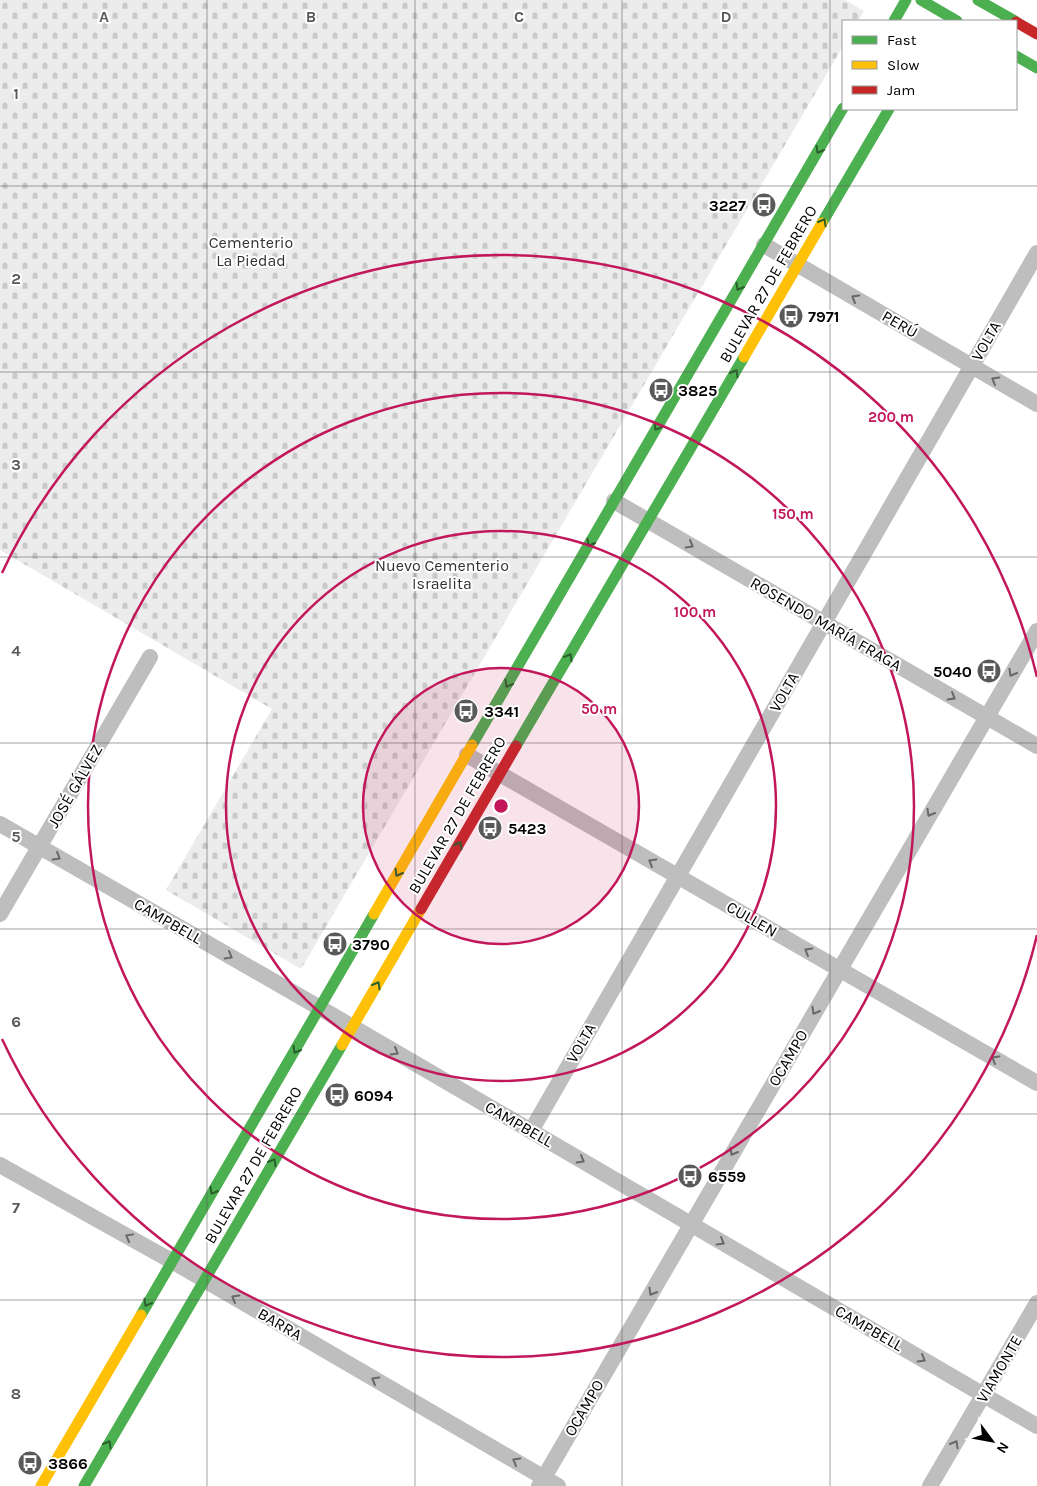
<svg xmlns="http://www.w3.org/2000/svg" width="1037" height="1486" font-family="Karla,sans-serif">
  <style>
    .cemetery { fill: url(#cemetery-stones) }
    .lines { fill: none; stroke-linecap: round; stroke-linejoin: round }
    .street { stroke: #bebebe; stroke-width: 16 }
    .fast { stroke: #4caf50; stroke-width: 11 }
    .slow { stroke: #ffc107; stroke-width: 11 }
    .jam { stroke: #c62828; stroke-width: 11 }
    .oneway { stroke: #2a602c }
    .oneway2 { stroke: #686868 }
    .grid { fill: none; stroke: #595959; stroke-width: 1; stroke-opacity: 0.55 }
    .ring { fill: none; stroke: #c2185b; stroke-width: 2.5 }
    .labels { text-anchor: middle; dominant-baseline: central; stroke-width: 4; stroke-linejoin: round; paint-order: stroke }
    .poi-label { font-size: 16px; font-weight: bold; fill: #000; stroke: #fff; text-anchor: start }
    .park-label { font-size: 16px; fill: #333; stroke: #fff }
    .street-label { font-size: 16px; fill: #000; stroke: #fff }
    .grid-label { font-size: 16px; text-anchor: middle; font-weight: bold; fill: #595959; stroke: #fff; stroke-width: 4; stroke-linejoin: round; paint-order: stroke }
    .centre { fill: #c2185b; stroke: #fff; stroke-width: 2.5 }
    .ring-label { font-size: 15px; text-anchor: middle; font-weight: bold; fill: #c2185b; stroke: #fff; stroke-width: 4; stroke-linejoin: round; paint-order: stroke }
  </style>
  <defs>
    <pattern id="cemetery-stones" width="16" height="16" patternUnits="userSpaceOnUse" patternTransform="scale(1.25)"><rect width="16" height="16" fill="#ececec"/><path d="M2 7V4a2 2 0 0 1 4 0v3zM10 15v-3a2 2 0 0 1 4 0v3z" fill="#c9c9c9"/></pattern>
  </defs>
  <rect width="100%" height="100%" fill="#fff"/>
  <path class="cemetery" d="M0,0H845L864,11L858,21H843V46L301,969L166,890L272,709L0,550Z"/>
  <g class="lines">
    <path class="street" d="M764,245L1037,404
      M614,501L1037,746
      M467,755L1037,1083
      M0,824L320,1008L1037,1426
      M0,914L150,657
      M531,1131L1037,253
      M0,1165L184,1268L558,1486
      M539,1486L1037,631
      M930,1486L1037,1303"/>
    <path class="fast" d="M921,0L957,21
      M978,0L1015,21
      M894,21L906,0
      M1016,56L1037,68
      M822,223L889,109
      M472,745L843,108
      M516,746L744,357
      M141,1315L374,914
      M84,1486L342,1045"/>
    <path class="slow" d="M744,357L822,223
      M374,914L472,745
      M342,1045L421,909
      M41,1486L141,1315"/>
    <path class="jam" d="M1016,22L1037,34
      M421,909L516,746"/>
  </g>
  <defs><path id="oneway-chevron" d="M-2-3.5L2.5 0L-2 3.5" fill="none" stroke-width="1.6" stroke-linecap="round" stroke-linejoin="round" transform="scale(1.25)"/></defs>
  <g class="oneway">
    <use href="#oneway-chevron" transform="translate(819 150) rotate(120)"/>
    <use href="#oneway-chevron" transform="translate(823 222) rotate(-60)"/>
    <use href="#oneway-chevron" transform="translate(739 287) rotate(120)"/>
    <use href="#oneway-chevron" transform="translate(735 373) rotate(-60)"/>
    <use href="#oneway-chevron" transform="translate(657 427) rotate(120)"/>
    <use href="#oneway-chevron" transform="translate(590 543) rotate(120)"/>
    <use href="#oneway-chevron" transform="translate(569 657) rotate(-60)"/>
    <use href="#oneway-chevron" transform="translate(508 684) rotate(120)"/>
    <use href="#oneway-chevron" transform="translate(459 845) rotate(-60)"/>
    <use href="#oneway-chevron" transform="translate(398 873) rotate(120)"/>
    <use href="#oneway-chevron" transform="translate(377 985) rotate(-60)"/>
    <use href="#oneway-chevron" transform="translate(296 1050) rotate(120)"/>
    <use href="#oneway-chevron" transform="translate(273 1162) rotate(-60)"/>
    <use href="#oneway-chevron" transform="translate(213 1191) rotate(120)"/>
    <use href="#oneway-chevron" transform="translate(147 1303) rotate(120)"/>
    <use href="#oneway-chevron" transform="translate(108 1444) rotate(-60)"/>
  </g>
  <g class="oneway2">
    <use href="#oneway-chevron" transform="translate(855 298) rotate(-150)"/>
    <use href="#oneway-chevron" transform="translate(995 380) rotate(-150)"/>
    <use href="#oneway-chevron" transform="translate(690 545) rotate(30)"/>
    <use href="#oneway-chevron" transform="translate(1012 673) rotate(120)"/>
    <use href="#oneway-chevron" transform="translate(952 697) rotate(30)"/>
    <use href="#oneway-chevron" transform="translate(930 813) rotate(120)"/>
    <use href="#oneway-chevron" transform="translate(57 857) rotate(30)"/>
    <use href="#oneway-chevron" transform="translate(652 862) rotate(-150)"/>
    <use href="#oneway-chevron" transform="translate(808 951) rotate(-150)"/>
    <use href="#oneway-chevron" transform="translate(229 956) rotate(30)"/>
    <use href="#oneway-chevron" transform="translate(815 1011) rotate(120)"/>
    <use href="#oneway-chevron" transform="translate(395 1052) rotate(30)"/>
    <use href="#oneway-chevron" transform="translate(995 1059) rotate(-150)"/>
    <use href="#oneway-chevron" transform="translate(733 1152) rotate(120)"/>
    <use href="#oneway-chevron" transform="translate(581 1160) rotate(30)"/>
    <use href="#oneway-chevron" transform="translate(129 1237) rotate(-151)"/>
    <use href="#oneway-chevron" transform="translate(721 1242) rotate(30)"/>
    <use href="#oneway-chevron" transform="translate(652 1292) rotate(120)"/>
    <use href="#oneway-chevron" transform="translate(235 1298) rotate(-150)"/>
    <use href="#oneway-chevron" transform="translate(922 1359) rotate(30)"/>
    <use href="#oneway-chevron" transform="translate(375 1380) rotate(-150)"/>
    <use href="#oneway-chevron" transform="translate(955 1444) rotate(-60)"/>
    <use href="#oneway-chevron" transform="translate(516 1461) rotate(-150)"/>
  </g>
  <path class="grid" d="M207,0V1486M415,0V1486M622,0V1486M830,0V1486M0,186H1037M0,372H1037M0,557H1037M0,743H1037M0,929H1037M0,1114H1037M0,1300H1037"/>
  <circle cx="501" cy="806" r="138" fill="#c2185b" fill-opacity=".12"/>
  <g class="ring">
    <circle cx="501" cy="806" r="138"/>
    <circle cx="501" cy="806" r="275"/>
    <circle cx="501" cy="806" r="413"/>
    <path d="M1037 935A551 551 0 0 1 2 1039M2 573A551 551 0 0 1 1037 677"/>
  </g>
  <defs>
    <symbol id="bus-disc" viewBox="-11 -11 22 22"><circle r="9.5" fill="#595959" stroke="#fff"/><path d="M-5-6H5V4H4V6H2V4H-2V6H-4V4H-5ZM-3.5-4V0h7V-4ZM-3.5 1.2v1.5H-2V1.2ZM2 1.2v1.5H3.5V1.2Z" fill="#fff"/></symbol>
  </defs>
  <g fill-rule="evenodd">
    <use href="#bus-disc" x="750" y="191" width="28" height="28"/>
    <use href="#bus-disc" x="777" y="302" width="28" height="28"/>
    <use href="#bus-disc" x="647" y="376" width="28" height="28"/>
    <use href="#bus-disc" x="975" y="657" width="28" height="28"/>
    <use href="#bus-disc" x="452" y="697" width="28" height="28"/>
    <use href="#bus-disc" x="476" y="814" width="28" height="28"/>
    <use href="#bus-disc" x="321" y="930" width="28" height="28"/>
    <use href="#bus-disc" x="323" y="1081" width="28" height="28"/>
    <use href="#bus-disc" x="676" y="1162" width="28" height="28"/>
    <use href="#bus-disc" x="16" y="1449" width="28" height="28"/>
  </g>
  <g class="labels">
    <g class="poi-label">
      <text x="746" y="205" text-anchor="end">3227</text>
      <text x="808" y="316">7971</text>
      <text x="678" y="390">3825</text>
      <text x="972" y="671" text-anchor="end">5040</text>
      <text x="484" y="711">3341</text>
      <text x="508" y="828">5423</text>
      <text x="352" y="944">3790</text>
      <text x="354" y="1095">6094</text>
      <text x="708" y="1176">6559</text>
      <text x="48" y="1463">3866</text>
    </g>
    <g class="park-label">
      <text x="251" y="242">Cementerio<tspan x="251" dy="18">La Piedad</tspan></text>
      <text x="442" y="565">Nuevo Cementerio<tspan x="442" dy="18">Israelita</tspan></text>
    </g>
    <g class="street-label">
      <text transform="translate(768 284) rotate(-60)">BULEVAR 27 DE FEBRERO</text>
      <text transform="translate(900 324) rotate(30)">PERÚ</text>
      <text transform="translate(986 341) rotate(-60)">VOLTA</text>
      <text transform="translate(826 624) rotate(30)">ROSENDO MARÍA FRAGA</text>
      <text transform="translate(784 692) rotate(-60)">VOLTA</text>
      <text transform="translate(75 786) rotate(-60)">JOSÉ GÁLVEZ</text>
      <text transform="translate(457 815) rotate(-60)">BULEVAR 27 DE FEBRERO</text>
      <text transform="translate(752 919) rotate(30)">CULLEN</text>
      <text transform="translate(168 921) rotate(30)">CAMPBELL</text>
      <text transform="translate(581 1043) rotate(-60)">VOLTA</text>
      <text transform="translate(788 1058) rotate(-60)">OCAMPO</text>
      <text transform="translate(519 1124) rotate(30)">CAMPBELL</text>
      <text transform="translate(253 1165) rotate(-60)">BULEVAR 27 DE FEBRERO</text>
      <text transform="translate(280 1324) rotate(30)">BARRA</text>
      <text transform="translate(869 1328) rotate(30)">CAMPBELL</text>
      <text transform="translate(999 1369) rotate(-60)">VIAMONTE</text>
      <text transform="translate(584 1408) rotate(-60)">OCAMPO</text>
    </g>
  </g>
  <g class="grid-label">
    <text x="104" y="22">A</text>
    <text x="311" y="22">B</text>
    <text x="519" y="22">C</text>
    <text x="726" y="22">D</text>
    <text x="16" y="99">1</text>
    <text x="16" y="284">2</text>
    <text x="16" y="470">3</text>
    <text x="16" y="656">4</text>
    <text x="16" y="842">5</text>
    <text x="16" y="1027">6</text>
    <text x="16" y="1213">7</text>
    <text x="16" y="1399">8</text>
  </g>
  <circle cx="501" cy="806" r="8" class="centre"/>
  <g class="ring-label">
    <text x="891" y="422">200 m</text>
    <text x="793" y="519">150 m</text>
    <text x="695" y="617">100 m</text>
    <text x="599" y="714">50 m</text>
  </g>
  <rect x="842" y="20" width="175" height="90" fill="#ffffff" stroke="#999999"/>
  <rect x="852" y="36" width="25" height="8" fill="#4caf50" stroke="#999999"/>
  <text x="887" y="45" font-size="15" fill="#000000">Fast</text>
  <rect x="852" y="61" width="25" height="8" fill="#ffc107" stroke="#999999"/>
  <text x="887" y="70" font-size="15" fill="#000000">Slow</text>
  <rect x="852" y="86" width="25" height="8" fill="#c62828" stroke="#999999"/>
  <text x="887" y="95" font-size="15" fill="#000000">Jam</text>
  <g transform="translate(992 1441) rotate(122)" stroke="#ffffff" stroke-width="4" paint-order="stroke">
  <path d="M0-4L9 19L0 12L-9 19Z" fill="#000000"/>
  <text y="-8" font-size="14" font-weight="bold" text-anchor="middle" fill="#000000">N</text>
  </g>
</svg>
